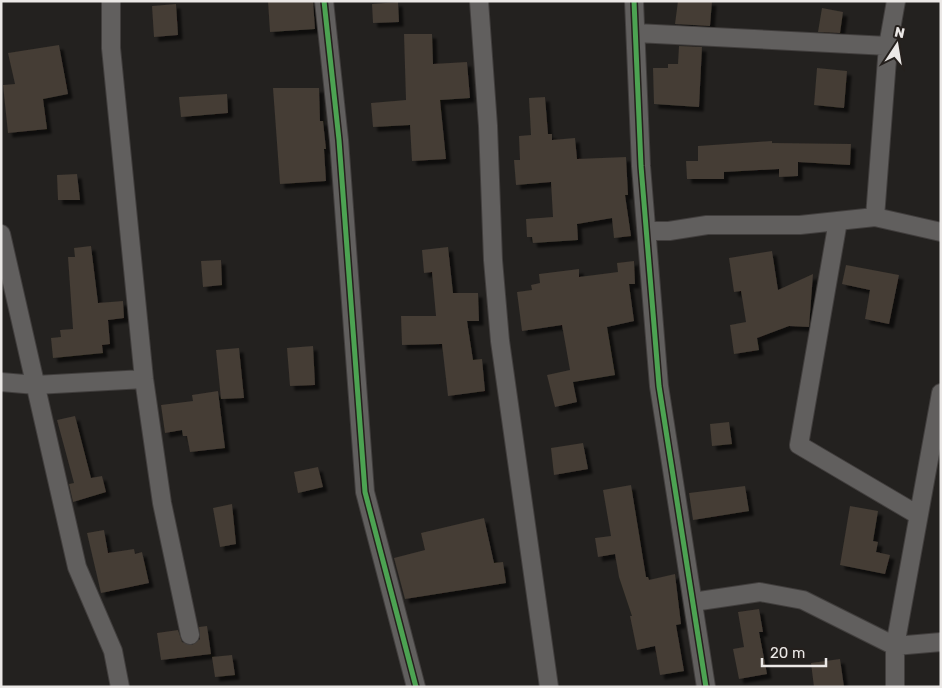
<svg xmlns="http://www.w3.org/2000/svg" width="942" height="688" font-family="Rubik,sans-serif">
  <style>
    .building { fill: #443c34; filter: url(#shadow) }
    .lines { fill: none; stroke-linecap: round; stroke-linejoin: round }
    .minor-casing { stroke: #413e3d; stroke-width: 20 }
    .minor { stroke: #615f5e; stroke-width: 18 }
    .cycleway-casing { stroke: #25201d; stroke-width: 8 }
    .cycleway { stroke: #4ca352; stroke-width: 5 }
  </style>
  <defs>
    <filter id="shadow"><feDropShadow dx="4.5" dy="4.5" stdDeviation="1" flood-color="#0009"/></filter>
  </defs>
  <rect width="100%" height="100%" fill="#23211f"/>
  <path class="building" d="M268,1H313L315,29L270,32Z
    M678,1H712L710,26L675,24Z
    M398,2L399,22L373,23L372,4Z
    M176,4L178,35L154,37L152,6Z
    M822,8L843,12L840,33L818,32Z
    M404,34H432L433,64L467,62L470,98L440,100L446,159L412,161L410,125L373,127L371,103L406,100Z
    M59,45L68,94L43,99L47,129L8,133L3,85L15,84L8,53Z
    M679,46L702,47L699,107L654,104L653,68H668V64H678Z
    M817,68L847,71L844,108L814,105Z
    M273,88H319L320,121H323L326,149H324L326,181L280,184Z
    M227,94L228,113L181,117L179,97Z
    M545,97L548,134H552V140L575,138L577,159L626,157L628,195H625L631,236L614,238L612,218L577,224L578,240L533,243L532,237H527L526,219L553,217L551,182L516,185L514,160H520L519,136L531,135L529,98Z
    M772,141V143L851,144L850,165L798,162V176L779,177V169L724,172V179H687L686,161H698V146Z
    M77,174L80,200H58L57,175Z
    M91,246L98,303L123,301L124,318L108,320L110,344L102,345L103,353L53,358L51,338L61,337L60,330L73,329L68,257H75L74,248Z
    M448,247L453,293H478L479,321H467L473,360L482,359L485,391L448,396L442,344L402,345L401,316H436L432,272L424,273L422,250Z
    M772,251L778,290L813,274L809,327L789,326L757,338L759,350L734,354L730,325L746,322L741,291L734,292L729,258Z
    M221,260L222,285L203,287L201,261Z
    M634,261L635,284H629L634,321L607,327L615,375L573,382L577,402L555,407L547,375L570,370L562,325L522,331L517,292L532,290L531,285L540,283L539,274L579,269V277L618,272L617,263Z
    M846,265L899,275L889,324L865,319L870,290L842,284Z
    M313,346L315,385L290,386L287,348Z
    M239,348L244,398L221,399L216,350Z
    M218,391L225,448L190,452L187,436H183L182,430L165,433L161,405L193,401L192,395Z
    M75,416L91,478L102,476L106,492L73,502L69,484L74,483L57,420Z
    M729,422L732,444L712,446L710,424Z
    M583,443L588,469L554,475L551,448Z
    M318,467L323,487L298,493L294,472Z
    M631,485L646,577H648L649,580L675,574L681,624L676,625L684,671L660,675L655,646L637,650L630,616H632L619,577L615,554L598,557L595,538L611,536L603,490Z
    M745,486L749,511L693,520L689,493Z
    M232,504L236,544L220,547L213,508Z
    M850,506L878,511L873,541L878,542L876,552L890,555L885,574L840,565Z
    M484,518L494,563L503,562L506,583L405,599L394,558L425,550L421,533Z
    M104,530L108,553L134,549L135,554L142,552L149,583L101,593L87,533Z
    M759,609L763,632H759L767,674L739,679L733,649L744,647L738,612Z
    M207,626L211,654L161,660L157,633L178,630L182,642L192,645L200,639L199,627Z
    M232,655L235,675L215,677L212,657Z
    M840,659L844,687H814L811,663Z"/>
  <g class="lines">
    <defs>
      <path id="minor" d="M111,1V48L144,379L162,503L190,635
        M324,1L339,140L365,492L416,687
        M479,1L488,126L493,260L500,341L549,687
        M634,1L641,166L659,386L706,687
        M636,33L888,46
        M875,217L888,46L896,1
        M838,221L799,445L918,515
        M647,231H669L707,225H800L875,217L941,232
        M1,234L77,567L113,651L120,687
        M1,382L36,385L144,379
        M693,602L760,592L803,600L895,646L941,642
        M895,687V646L941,393"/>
    </defs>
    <use href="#minor" class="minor-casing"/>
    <use href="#minor" class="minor"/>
    <defs>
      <path id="cycleway" d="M324,1L339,140L365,492L416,687
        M634,1L641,166L659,386L706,687"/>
    </defs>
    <use href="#cycleway" class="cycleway-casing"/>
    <use href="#cycleway" class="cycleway"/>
  </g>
  <rect width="942" height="688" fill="none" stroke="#ebe8e6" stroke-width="5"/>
  <g transform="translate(897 45) rotate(12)" stroke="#25201d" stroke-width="4" paint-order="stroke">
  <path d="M0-4L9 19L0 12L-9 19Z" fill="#ebe8e6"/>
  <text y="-8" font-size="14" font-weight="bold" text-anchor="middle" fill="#ebe8e6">N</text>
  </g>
  <path d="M762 658v8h64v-8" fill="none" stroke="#ebe8e6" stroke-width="2.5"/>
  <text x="770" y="658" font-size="15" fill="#ebe8e6" stroke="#25201d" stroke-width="4" paint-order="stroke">20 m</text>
</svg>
